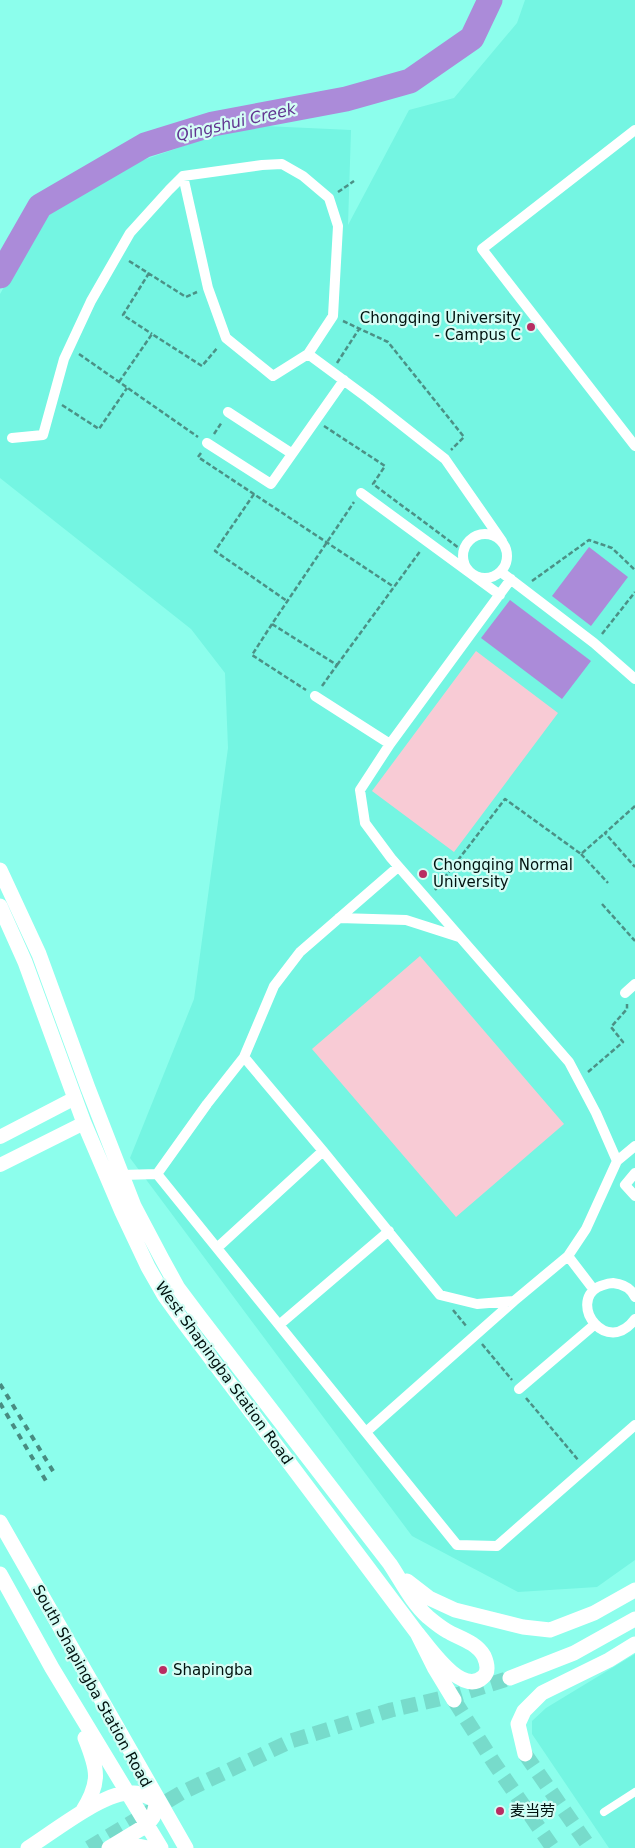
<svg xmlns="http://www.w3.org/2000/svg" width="635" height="1848" font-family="'DejaVu Sans','Noto Sans SC',sans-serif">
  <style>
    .built { fill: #74f5e2 }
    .pitch { fill: #f8cbd5 }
    .water { fill: #ab8bd9 }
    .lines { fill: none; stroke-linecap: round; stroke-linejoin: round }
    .river { stroke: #ab8bd9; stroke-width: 25 }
    .secondary-tunnel { stroke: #77dbcb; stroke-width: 15; stroke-dasharray: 15 8; stroke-linecap: butt }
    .path { stroke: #4b9186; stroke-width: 2.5; stroke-dasharray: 5 2.5; stroke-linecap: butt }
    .pedestrian { stroke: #fff; stroke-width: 8 }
    .minor { stroke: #fff; stroke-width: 10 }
    .tertiary { stroke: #fff; stroke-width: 14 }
    .secondary { stroke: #fff; stroke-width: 15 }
    .rail { stroke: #488c81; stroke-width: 4; stroke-dasharray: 6 6; stroke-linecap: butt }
    .poi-dot { fill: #b92d63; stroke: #d4fdf5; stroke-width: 2 }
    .labels { text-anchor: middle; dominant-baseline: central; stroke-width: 4.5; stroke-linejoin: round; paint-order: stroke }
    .poi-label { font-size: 15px; fill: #00120f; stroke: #d4fdf5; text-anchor: start }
    .street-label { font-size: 15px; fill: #00120f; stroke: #d4fdf5 }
    .water-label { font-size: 16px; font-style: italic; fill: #613591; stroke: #d4fdf5 }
  </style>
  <rect width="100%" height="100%" fill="#8cfeec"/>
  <path class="built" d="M525,0H635V1560L597,1587L518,1592L412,1536L130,1158L194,999L228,748L225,673L191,629L0,478V294L47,213L129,165L244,125L351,130L348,225L409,110L454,98L517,23Z
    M635,1654V1848H609L532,1734V1721L546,1708Z"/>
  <path class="pitch" d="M476,651L558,713L454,852L372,791Z
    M420,956L564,1124L456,1217L312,1049Z"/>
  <path class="water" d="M589,547L628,577L591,626L552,596Z
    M510,600L591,661L562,699L481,638Z"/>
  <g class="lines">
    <path class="river" d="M0,276L40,206L145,145L213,124L346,99L410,81L472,38L490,0"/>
    <path class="secondary-tunnel" d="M454,1700L494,1763L553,1848
      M525,1754L590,1848
      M89,1848L181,1793L291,1741L391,1710L460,1694L510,1678"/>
    <path class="path" d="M338,192L354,181
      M129,261L186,297L197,292
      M149,273L123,315L152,334
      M343,321L388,342L464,437L451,450
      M79,354L198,437
      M337,363L359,329
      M119,382L152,334L202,366L218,347
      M62,405L99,429L127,388
      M324,426L385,466L373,484L463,551
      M214,434L222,422
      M201,453L198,457L394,587
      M254,494L215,551L287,601
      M532,581L589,540L612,548L635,570
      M272,624L252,655L306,690
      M602,634L635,592
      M337,665L421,550
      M322,686L337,665L272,624L354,502
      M635,806L605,833L635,867
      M581,854L608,883
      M435,890L505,799L581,854L605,833
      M602,904L635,941
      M588,1072L623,1042L611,1027L627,1009V1004
      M453,1310L467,1327
      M482,1344L512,1380
      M526,1398L579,1461"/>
    <path class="pedestrian" d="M604,1812L635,1792"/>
    <path class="minor" d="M635,130L482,249L635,446
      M183,176L208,288L226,338L273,376L308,354
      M228,412L291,453
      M12,438L43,435L64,359L91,301L130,233L169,190L183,176L262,165L282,164L303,176L329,198L338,226L333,316L308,354L369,399L445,459L502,541
      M207,443L271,484L344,380
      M361,493L500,595
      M463 556a22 22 0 1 1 44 0a22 22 0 1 1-44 0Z
      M501,572L594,643L635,679
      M511,579L390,744L360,790L365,823L391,858L569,1062L596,1113L617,1161L586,1229L568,1256L594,1290
      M315,696L390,744
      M398,867L300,952L274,986L244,1057L323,1151L440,1295L477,1304L514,1301L568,1256
      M339,918L406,920L459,937
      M625,993L635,984
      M244,1057L207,1104L157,1174L457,1545L497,1546L635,1425
      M617,1161L635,1146
      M635,1173L625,1185L635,1196
      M122,1175L157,1174
      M217,1248L323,1151
      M635,1297C631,1288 622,1284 613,1283C607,1283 604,1285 598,1287C568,1304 607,1357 635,1319
      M279,1325L389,1231
      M519,1389L594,1325
      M366,1432L514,1301"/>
    <path class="tertiary" d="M0,1137L75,1098
      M0,1165L84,1123"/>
    <path class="secondary" d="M0,870L39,954L88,1088L134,1206L162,1259L178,1288L199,1316L390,1564C402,1582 412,1603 428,1617C434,1622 440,1627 447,1631C459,1638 476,1642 484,1656C487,1663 489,1672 483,1677C462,1697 429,1647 417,1633
      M0,906L25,962L84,1123L122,1212L148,1267L164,1295L182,1320L417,1633L434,1667L454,1700
      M0,1522L186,1848
      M0,1574L52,1668L161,1848
      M407,1581L429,1598L455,1610L523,1627L550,1630L594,1613L635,1590
      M510,1678L574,1653L635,1619
      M525,1754L518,1724L524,1711L542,1693L609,1660L635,1644
      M82,1812C101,1782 98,1770 85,1738
      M119,1842L148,1848
      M28,1848C53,1832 100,1795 127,1793C139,1792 147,1796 157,1801L153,1817L147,1825L109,1848"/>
    <path class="rail" d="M0,1384L56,1476
      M0,1403L46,1481"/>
  </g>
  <g class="poi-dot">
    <circle cx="531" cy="327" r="5"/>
    <circle cx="423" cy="874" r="5"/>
    <circle cx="163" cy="1670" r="5"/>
    <circle cx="500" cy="1811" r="5"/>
  </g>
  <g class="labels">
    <g class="poi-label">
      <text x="521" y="318" text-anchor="end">Chongqing University<tspan x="521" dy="17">- Campus C</tspan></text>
      <text x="433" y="865">Chongqing Normal<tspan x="433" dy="17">University</tspan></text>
      <text x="173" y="1670">Shapingba</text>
      <text x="510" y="1811">麦当劳</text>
    </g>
    <g class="street-label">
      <text transform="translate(224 1373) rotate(54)">West Shapingba Station Road</text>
      <text transform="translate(92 1686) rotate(61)">South Shapingba Station Road</text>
    </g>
    <g class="water-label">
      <text transform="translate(236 122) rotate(-13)">Qingshui Creek</text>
    </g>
  </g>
</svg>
